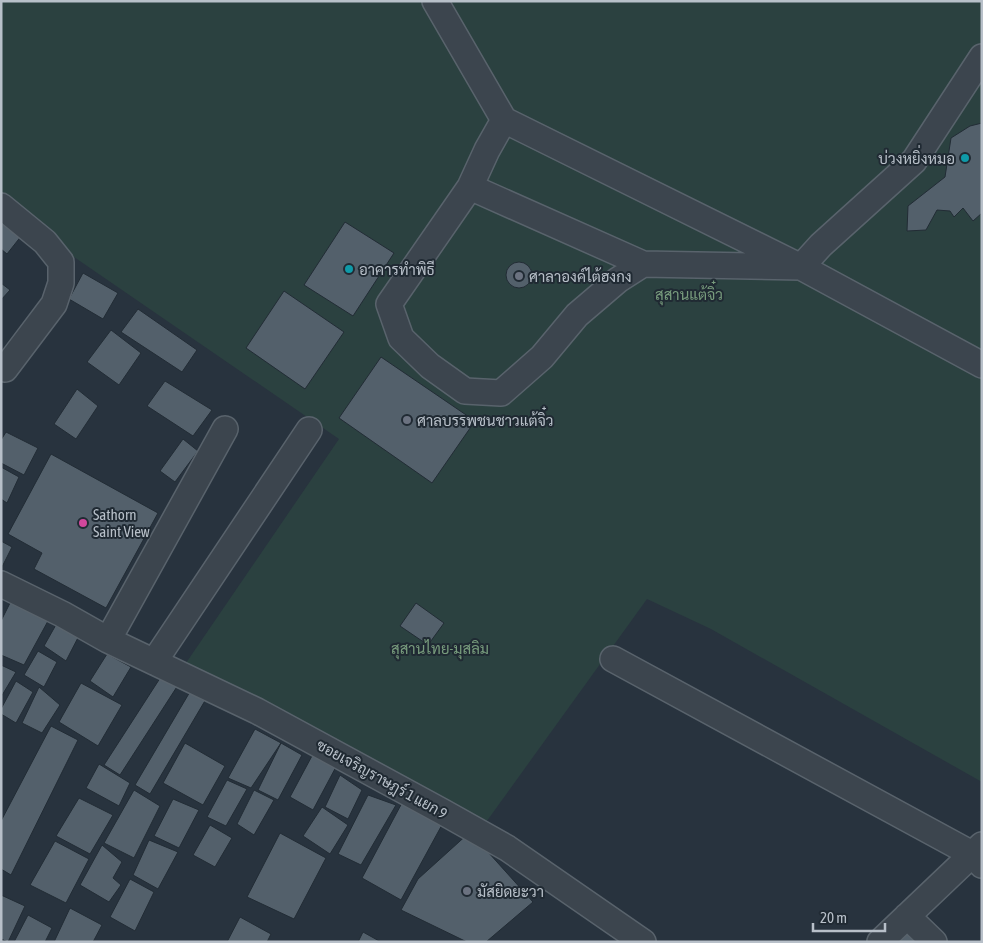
<svg xmlns="http://www.w3.org/2000/svg" width="983" height="943" font-family="'Asap Condensed',Sarabun,sans-serif">
  <style>
    .green { fill: #2b4140 }
    .building { fill: #53606b; stroke: #222c35 }
    .lines { fill: none; stroke-linecap: round; stroke-linejoin: round }
    .minor-casing { stroke: #59636c; stroke-width: 28 }
    .minor { stroke: #3c454e; stroke-width: 25 }
    .culture-dot { fill: #0f9aa8; stroke: #202a33; stroke-width: 2 }
    .worship-dot { fill: #6b7280; stroke: #202a33; stroke-width: 2 }
    .hotel-dot { fill: #d1479c; stroke: #202a33; stroke-width: 2 }
    .labels { text-anchor: middle; dominant-baseline: central; stroke-width: 4; stroke-linejoin: round; paint-order: stroke }
    .poi-label { font-size: 15px; fill: #b8c0c9; stroke: #202a33; text-anchor: start }
    .park-label { font-size: 15px; fill: #789c7d; stroke: #202a33 }
    .street-label { font-size: 15px; fill: #b8c0c9; stroke: #202a33 }
  </style>
  <rect width="100%" height="100%" fill="#28333e"/>
  <path class="green" d="M1,1H982V782L711,629L647,599L484,825L186,663L339,439L58,246L1,202Z"/>
  <path class="building" d="M982,123V213L973,221L963,208L954,217L950,211L937,210L926,230L907,231L908,206L945,177L951,138L970,126Z
    M1,218L22,235L7,254L1,249Z
    M345,222L394,253L353,316L304,285Z
    M506 275a13 13 0 1 1 26 0a13 13 0 1 1-26 0Z
    M83,273L118,293L103,319L69,299Z
    M1,283L10,290L1,300Z
    M284,291L344,332L305,389L246,348Z
    M138,309L197,350L182,372L121,332Z
    M111,330L141,353L119,385L87,362Z
    M381,357L475,421L432,483L339,418Z
    M165,381L212,410L193,436L147,406Z
    M77,389L98,406L76,439L54,424Z
    M6,432L38,448L24,475L1,463V440Z
    M183,439L198,451L175,482L160,471Z
    M51,454L158,513L106,608L34,569L42,553L8,534Z
    M1,467L19,477L7,503L1,499Z
    M1,541L12,547L1,569Z
    M16,591L54,610L24,665L1,655V621Z
    M416,603L444,623L428,645L400,626Z
    M62,614L84,626L66,661L44,646Z
    M38,651L57,662L44,687L24,675Z
    M107,654L131,667L113,697L90,681Z
    M1,665L16,672L1,697Z
    M164,672L180,682L120,775L104,765Z
    M16,681L33,692L16,723L1,714V709Z
    M81,683L122,705L98,746L59,722Z
    M39,687L60,705L42,733L22,723Z
    M191,690L206,699L150,794L135,785Z
    M51,726L78,740L11,875L1,869V821Z
    M255,729L281,743L251,788L228,778Z
    M185,743L225,766L203,805L163,783Z
    M281,743L302,755L278,800L258,790Z
    M313,754L337,765L313,810L290,797Z
    M99,764L130,783L119,806L86,788Z
    M340,775L362,790L348,819L325,807Z
    M227,780L247,789L226,826L207,817Z
    M134,790L160,806L134,858L104,843Z
    M254,790L274,800L254,835L237,824Z
    M368,795L396,805L361,865L338,854Z
    M79,798L113,815L90,854L56,836Z
    M173,799L199,810L179,848L154,836Z
    M403,801L443,823L401,900L362,878Z
    M322,807L348,825L330,854L303,836Z
    M210,825L232,838L215,867L193,855Z
    M470,832L533,902L486,942H467L401,910L418,879Z
    M280,833L326,858L294,919L247,897Z
    M149,840L178,852L158,889L133,875Z
    M55,841L89,859L66,903L30,885Z
    M102,845L122,862L113,878L121,885L109,902L80,885Z
    M130,879L154,892L135,931L110,917Z
    M1,895L25,906L8,942L1,939Z
    M70,908L102,925L93,942H54Z
    M28,915L52,928L45,942H14Z
    M240,917L271,934L267,942H227Z
    M363,932L381,942H358Z
    M907,933L917,942H899Z"/>
  <g class="lines">
    <defs>
      <path id="minor" d="M435,1L504,120L801,267L982,365
        M504,120L487,150L470,187L389,304L401,338L430,366L465,391L501,393L542,357L577,315L618,280L643,264L801,267L821,245L914,161L982,57
        M470,187L643,264
        M1,206L45,242L61,262V283L54,304L5,369
        M1,584L62,614L108,640L257,711L443,812L507,848L643,942
        M108,640L225,429
        M613,659L972,854L982,865
        M154,662L309,430
        M907,916L934,942
        M880,942L982,845"/>
    </defs>
    <use href="#minor" class="minor-casing"/>
    <use href="#minor" class="minor"/>
  </g>
  <g class="culture-dot">
    <circle cx="965" cy="158" r="5"/>
    <circle cx="349" cy="269" r="5"/>
  </g>
  <g class="worship-dot">
    <circle cx="519" cy="276" r="5"/>
    <circle cx="407" cy="420" r="5"/>
    <circle cx="467" cy="891" r="5"/>
  </g>
  <circle class="hotel-dot" cx="83" cy="523" r="5"/>
  <g class="labels">
    <g class="poi-label">
      <text x="955" y="158" text-anchor="end">บ่วงหยิ่งหมอ</text>
      <text x="359" y="269">อาคารทำพิธี</text>
      <text x="529" y="276">ศาลาองค์ไต้ฮงกง</text>
      <text x="417" y="420">ศาลบรรพชนชาวแต้จิ๋ว</text>
      <text x="93" y="514">Sathorn<tspan x="93" dy="17">Saint View</tspan></text>
      <text x="477" y="891">มัสยิดยะวา</text>
    </g>
    <g class="park-label">
      <text x="689" y="294">สุสานแต้จิ๋ว</text>
      <text x="440" y="648">สุสานไทย-มุสลิม</text>
    </g>
    <g class="street-label">
      <text transform="translate(382 779) rotate(29)">ซอยเจริญราษฎร์ 1 แยก 9</text>
    </g>
  </g>
  <rect width="983" height="943" fill="none" stroke="#b8c0c9" stroke-width="5"/>
  <path d="M813 923v8h72v-8" fill="none" stroke="#b8c0c9" stroke-width="2.5"/>
  <text x="820" y="923" font-size="15" fill="#b8c0c9" stroke="#202a33" stroke-width="4" paint-order="stroke">20 m</text>
</svg>
